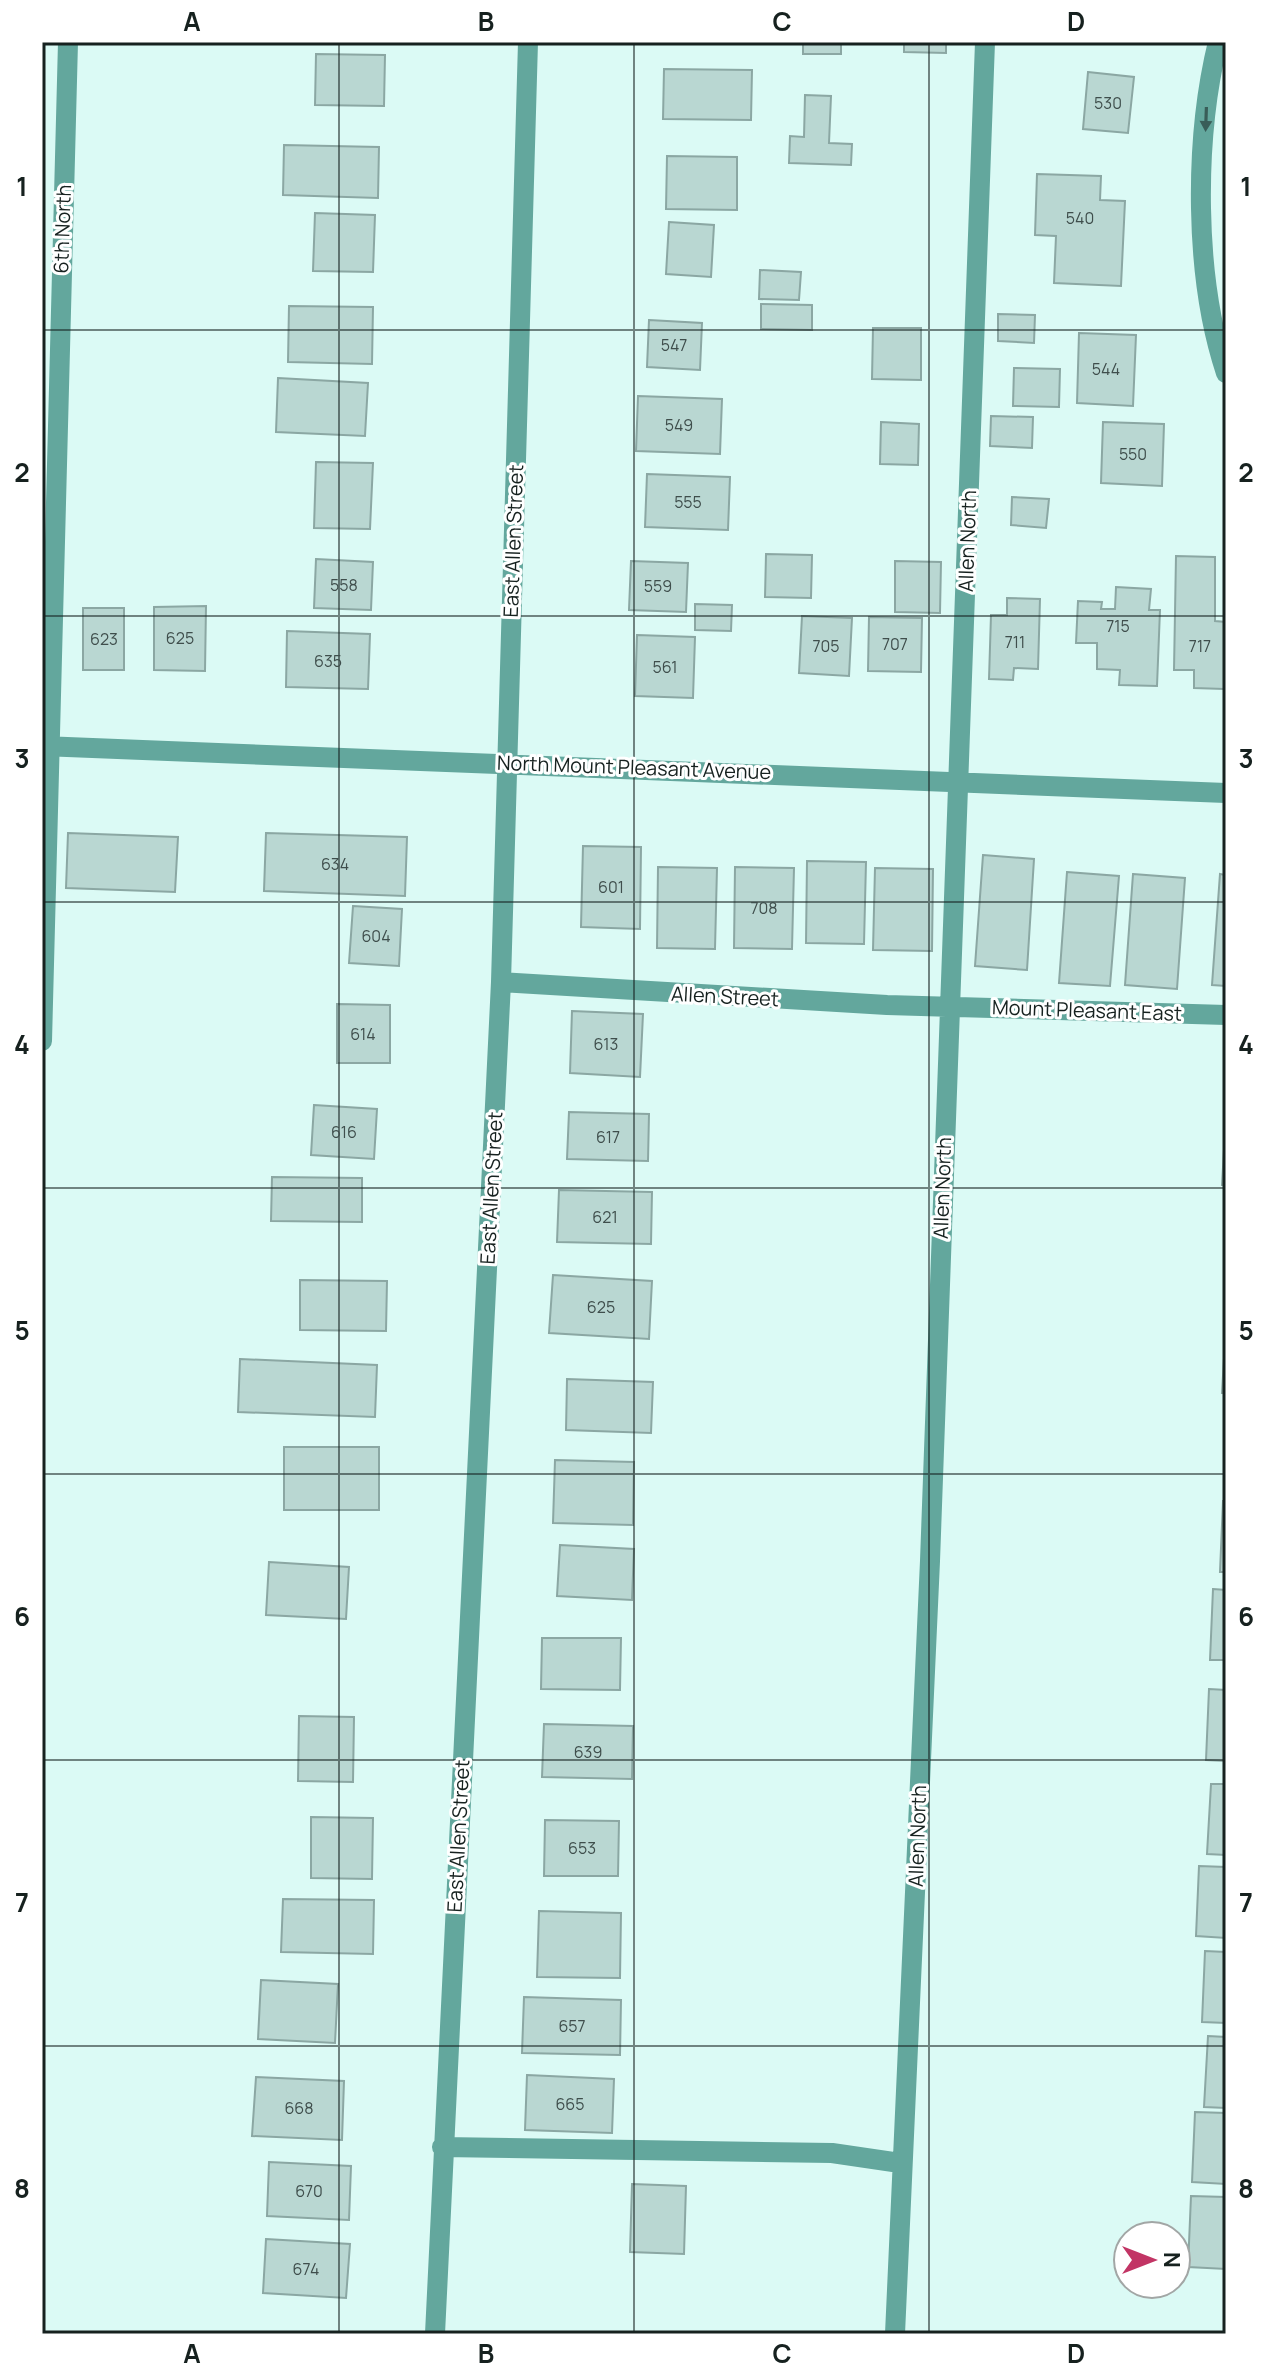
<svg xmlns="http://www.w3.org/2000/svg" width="1268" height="2376" font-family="Manrope,sans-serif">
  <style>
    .building { fill: #b9d7d2; stroke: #8ba7a3; stroke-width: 2 }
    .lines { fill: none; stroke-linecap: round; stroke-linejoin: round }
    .minor { stroke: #63a79d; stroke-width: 20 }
    .oneway { fill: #395d58 }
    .grid { fill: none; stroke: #16211f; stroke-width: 2; stroke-opacity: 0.55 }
    .labels { text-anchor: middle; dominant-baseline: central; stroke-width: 6; stroke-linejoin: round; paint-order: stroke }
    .number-label { font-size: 16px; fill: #3f4e4c }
    .street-label { font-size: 20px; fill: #16211f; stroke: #fff }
    .neatline { fill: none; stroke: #16211f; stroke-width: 3 }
    .grid-label { font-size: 26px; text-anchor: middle; font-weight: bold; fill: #16211f }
  </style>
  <rect width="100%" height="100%" fill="#dbfaf5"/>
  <path class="building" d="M803,42H841V54H803Z
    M904,42H946V53L904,52Z
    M316,54L385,55L384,106L315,105Z
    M664,69L752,70L751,120L663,119Z
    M1088,72L1134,77L1128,133L1083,129Z
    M805,95L831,96L829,143L852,144L851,165L789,163L790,136L804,137Z
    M284,145L379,147L378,198L283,195Z
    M667,156L737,157V210L666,209Z
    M1037,174L1101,176L1100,200L1125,201L1121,286L1054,283L1056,236L1035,235Z
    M315,213L375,215L373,272L313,271Z
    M669,222L714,225L711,277L666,274Z
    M760,270L801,272L799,300L759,299Z
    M761,304L812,305V330L761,329Z
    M289,306L373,307L372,364L288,362Z
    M998,314L1035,315L1034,343L998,341Z
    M649,320L702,323L700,370L647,367Z
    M873,328H921V380L872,379Z
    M1079,333L1136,335L1133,406L1077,403Z
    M1014,368L1060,369L1059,407L1013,406Z
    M278,378L368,383L365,436L276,432Z
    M638,396L722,399L720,454L636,451Z
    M991,416L1033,417L1032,448L990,446Z
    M881,422L919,424L918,465L880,464Z
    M1103,422L1164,424L1162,486L1101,483Z
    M316,462L373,463L370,529L314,528Z
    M647,474L730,477L728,530L645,527Z
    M1012,497L1049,499L1046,528L1011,525Z
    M766,554L812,555L811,598L765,597Z
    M1176,556L1215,557V621L1226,622L1224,689L1194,688V670H1174Z
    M316,559L373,562L371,610L314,608Z
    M631,561L688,563L686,612L629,610Z
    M895,561L941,562L940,613L895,612Z
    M1116,587L1151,589L1149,610H1160L1157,686L1119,685L1120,670L1097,669V643H1076L1078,601L1102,602L1101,609H1115Z
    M1007,598L1040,599L1038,669L1014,668L1013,680L989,679L991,615H1007Z
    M695,604L732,605L731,631L695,630Z
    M206,606L205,671L154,670V607Z
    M83,608H124V670H83Z
    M802,616L852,618L849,676L799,673Z
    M869,617L922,618L921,672L868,671Z
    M287,631L370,634L368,689L286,687Z
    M637,635L695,637L693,698L635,696Z
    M68,833L178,837L175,892L66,888Z
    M266,833L407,837L405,896L264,891Z
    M583,846L641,847L640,929L581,927Z
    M983,855L1034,859L1027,970L975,966Z
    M807,861L866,862L864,944L806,943Z
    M658,867L717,868L715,949L657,948Z
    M735,867L794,868L792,949L734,948Z
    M875,868L933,869L932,951L873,950Z
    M1067,872L1119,876L1110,986L1059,983Z
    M1133,874L1185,878L1177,989L1125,985Z
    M1220,874L1226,875V986L1212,985Z
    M353,906L402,909L399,966L349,963Z
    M337,1004L390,1005V1063H337Z
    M572,1011L643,1014L640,1077L570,1073Z
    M314,1105L377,1109L374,1159L311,1155Z
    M569,1112L649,1114L648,1161L567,1159Z
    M1226,1114V1185H1222Z
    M272,1177L362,1178V1222L271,1221Z
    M559,1190L652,1192L651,1244L557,1242Z
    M553,1275L652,1281L649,1339L549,1333Z
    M300,1280L387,1281L386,1331L300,1330Z
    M1226,1323V1393H1222Z
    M240,1359L377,1365L375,1417L238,1412Z
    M567,1379L653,1382L651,1433L566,1430Z
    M284,1447H379V1510H284Z
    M555,1460L634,1462L633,1525L553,1523Z
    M1223,1501H1226V1572H1220Z
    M560,1545L634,1549L632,1600L557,1596Z
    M269,1562L349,1567L346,1619L266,1615Z
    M1213,1589L1226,1590V1660H1210Z
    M542,1638H621L620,1690L541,1689Z
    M1209,1689L1226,1690V1761L1206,1760Z
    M299,1716L354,1717L353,1782L298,1781Z
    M544,1724L633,1726L632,1779L542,1777Z
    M1211,1784H1226V1855L1207,1854Z
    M311,1817L373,1818L372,1879L311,1878Z
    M545,1820L619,1821L618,1876H544Z
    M1199,1866L1226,1867V1938L1196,1936Z
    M283,1899L374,1900L373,1954L281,1952Z
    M539,1911L621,1913L620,1978L537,1977Z
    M1205,1951L1226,1952V2023L1202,2022Z
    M261,1980L338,1984L335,2043L258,2039Z
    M524,1997L621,2000L620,2055L522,2053Z
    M1208,2036L1226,2037V2108L1204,2107Z
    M527,2075L614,2079L612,2133L525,2130Z
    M256,2077L344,2081L342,2140L252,2136Z
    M1195,2112L1226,2113V2184L1192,2182Z
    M269,2162L351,2166L349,2220L267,2216Z
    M632,2184L686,2186L684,2254L630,2252Z
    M1191,2196L1226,2197V2269L1188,2267Z
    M266,2239L350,2244L346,2298L263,2293Z"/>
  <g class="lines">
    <path class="minor" d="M1218,42C1194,140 1194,277 1226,373
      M42,746L1226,793
      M501,982L887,1005L1226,1015
      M42,1041L68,42
      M442,2147L832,2153L900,2163
      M435,2334L501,982L528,42
      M895,2334L930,1561L985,42"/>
  </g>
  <defs><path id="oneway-solid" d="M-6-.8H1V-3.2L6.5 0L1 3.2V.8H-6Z" transform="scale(2)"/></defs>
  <use class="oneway" href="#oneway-solid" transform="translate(1206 119) rotate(92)"/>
  <path class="grid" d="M339,42V2334M634,42V2334M929,42V2334M42,330H1226M42,616H1226M42,902H1226M42,1188H1226M42,1474H1226M42,1760H1226M42,2046H1226"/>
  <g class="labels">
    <g class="number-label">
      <text x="1108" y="103">530</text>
      <text x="1080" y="218">540</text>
      <text x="674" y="345">547</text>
      <text x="1106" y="369">544</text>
      <text x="679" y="425">549</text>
      <text x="1133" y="454">550</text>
      <text x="688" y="502">555</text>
      <text x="344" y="585">558</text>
      <text x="658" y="586">559</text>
      <text x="1118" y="626">715</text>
      <text x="180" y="638">625</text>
      <text x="104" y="639">623</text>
      <text x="1015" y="642">711</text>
      <text x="895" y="644">707</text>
      <text x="826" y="646">705</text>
      <text x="1200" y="646">717</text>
      <text x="328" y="661">635</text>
      <text x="665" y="667">561</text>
      <text x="335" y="864">634</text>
      <text x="611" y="887">601</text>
      <text x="764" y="908">708</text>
      <text x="376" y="936">604</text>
      <text x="363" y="1034">614</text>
      <text x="606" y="1044">613</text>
      <text x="344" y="1132">616</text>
      <text x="608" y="1137">617</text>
      <text x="605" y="1217">621</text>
      <text x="601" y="1307">625</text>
      <text x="588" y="1752">639</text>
      <text x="582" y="1848">653</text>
      <text x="572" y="2026">657</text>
      <text x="570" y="2104">665</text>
      <text x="299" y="2108">668</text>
      <text x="309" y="2191">670</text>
      <text x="306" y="2269">674</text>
    </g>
    <g class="street-label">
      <text transform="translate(62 229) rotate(-88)">6th North</text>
      <text transform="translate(513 541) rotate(-88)">East Allen Street</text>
      <text transform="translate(967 541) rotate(-88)">Allen North</text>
      <text transform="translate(634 767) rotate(2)">North Mount Pleasant Avenue</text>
      <text transform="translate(725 996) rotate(3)">Allen Street</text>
      <text transform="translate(1087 1010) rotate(2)">Mount Pleasant East</text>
      <text transform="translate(491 1188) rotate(-87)">East Allen Street</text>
      <text transform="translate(942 1188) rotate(-88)">Allen North</text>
      <text transform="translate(458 1836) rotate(-87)">East Allen Street</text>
      <text transform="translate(917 1836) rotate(-88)">Allen North</text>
    </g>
  </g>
  <rect width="1268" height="2376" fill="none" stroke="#ffffff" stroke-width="88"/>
  <g transform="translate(1152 2260) rotate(90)"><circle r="38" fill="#ffffff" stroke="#a2a6a5" stroke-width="2"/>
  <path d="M0-6L14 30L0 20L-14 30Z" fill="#c23565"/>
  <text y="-12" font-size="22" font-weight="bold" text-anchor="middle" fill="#16211f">N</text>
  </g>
  <rect x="44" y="44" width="1180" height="2288" class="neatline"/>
  <g class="grid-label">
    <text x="192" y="31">A</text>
    <text x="486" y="31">B</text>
    <text x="782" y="31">C</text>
    <text x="1076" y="31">D</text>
    <text x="22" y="196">1</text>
    <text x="1246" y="196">1</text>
    <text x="22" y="482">2</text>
    <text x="1246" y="482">2</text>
    <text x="22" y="768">3</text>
    <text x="1246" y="768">3</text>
    <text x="22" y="1054">4</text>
    <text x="1246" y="1054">4</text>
    <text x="22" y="1340">5</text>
    <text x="1246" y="1340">5</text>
    <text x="22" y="1626">6</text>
    <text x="1246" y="1626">6</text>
    <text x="22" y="1912">7</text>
    <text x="1246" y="1912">7</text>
    <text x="22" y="2198">8</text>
    <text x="1246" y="2198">8</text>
    <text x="192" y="2363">A</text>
    <text x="486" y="2363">B</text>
    <text x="782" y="2363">C</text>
    <text x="1076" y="2363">D</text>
  </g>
</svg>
